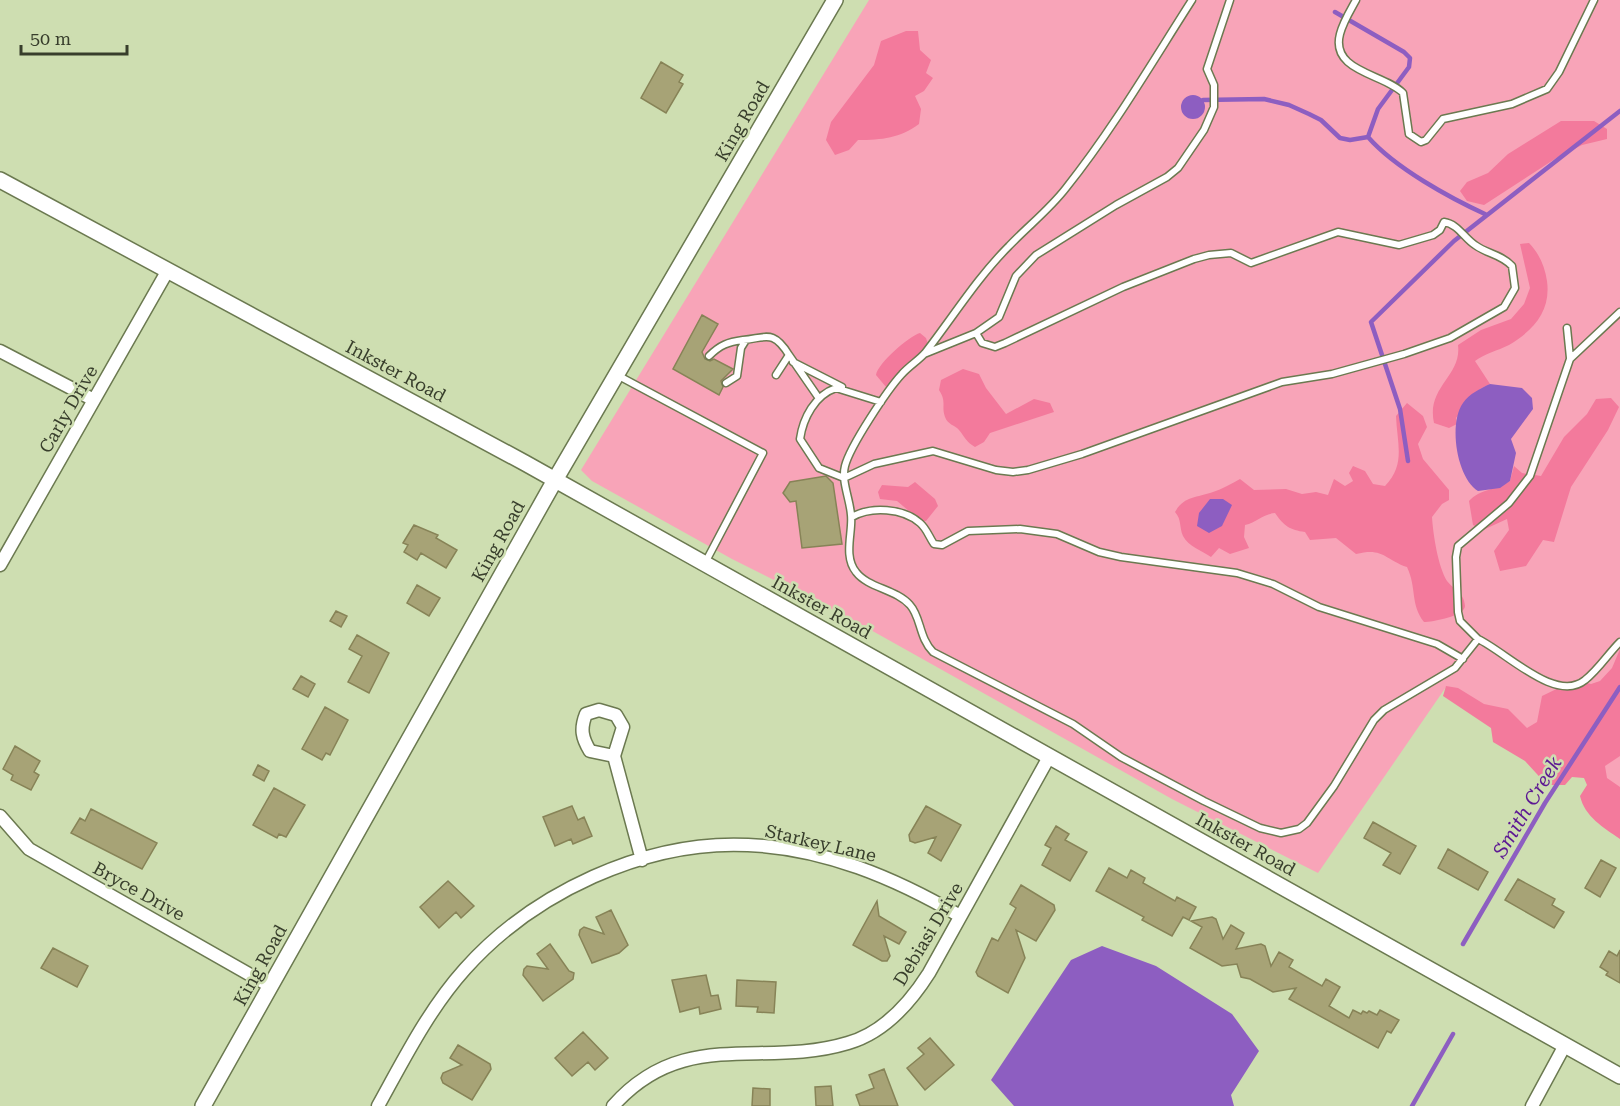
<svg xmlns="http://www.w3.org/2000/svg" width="1620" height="1106" font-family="'Roboto Serif',serif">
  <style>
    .green { fill: #f8a4b8 }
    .forest { fill: #f37a9c }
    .water { fill: #8d5ec1 }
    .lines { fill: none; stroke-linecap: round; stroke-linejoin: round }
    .stream { stroke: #8d5ec1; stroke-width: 4.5 }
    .building { fill: #a7a376; stroke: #878357; stroke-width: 1.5 }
    .service-casing { stroke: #6b7950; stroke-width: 9 }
    .minor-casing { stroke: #6b7950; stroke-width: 15 }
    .tertiary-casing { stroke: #6b7950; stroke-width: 18 }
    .service { stroke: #fff; stroke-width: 6 }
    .minor { stroke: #fff; stroke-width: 12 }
    .tertiary { stroke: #fff; stroke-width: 15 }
    .labels { text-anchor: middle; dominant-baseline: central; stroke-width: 5; stroke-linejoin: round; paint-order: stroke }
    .street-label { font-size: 18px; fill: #383e2c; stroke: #cedeb1 }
    .water-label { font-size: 20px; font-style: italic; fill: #5d1993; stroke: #cedeb1 }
  </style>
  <rect width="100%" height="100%" fill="#cedeb1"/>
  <path class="green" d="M869,0H1620V802L1446,687L1318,873L1172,799L844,615L732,559L592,481L581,470Z"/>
  <path class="forest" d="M906,31H918L920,50L931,60L926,73L933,78L924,91L915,96L921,109L919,124C900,138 882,140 858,140L849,150L835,155L826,140L831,122L874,65L881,41Z
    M1561,121H1594L1607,129V139L1582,145L1558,157L1484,205L1467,201L1460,191L1467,182L1488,173L1508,154Z
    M1529,243C1539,253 1545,267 1547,281C1551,311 1534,330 1509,345C1497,351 1486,353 1475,361L1490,384L1480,389L1456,418L1457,424L1449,428L1434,423C1426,387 1462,376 1458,345L1481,330L1511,319L1524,304L1530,288L1520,244Z
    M920,333L926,338L928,344L924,351L886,387L876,375C878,363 909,336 920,333Z
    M963,369L979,374L986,388L1006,414L1034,399L1050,403L1054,412L990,433L984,442L975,447C966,442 965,437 959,430C955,425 948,425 945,417C941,406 947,402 939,390L941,380Z
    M1611,398L1619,407L1608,430L1571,487L1554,542L1543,540L1526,566L1500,571L1494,551L1509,530L1507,519L1483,530L1473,525L1469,501C1480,489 1496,490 1510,481L1514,466L1522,473L1541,476L1564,437L1587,414L1596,399Z
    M1407,403L1423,416L1427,427L1418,444L1423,459L1449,490V500L1442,504L1432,517C1433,534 1438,567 1447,581C1454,590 1464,592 1465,606C1465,616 1432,622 1424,622C1410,604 1417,588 1407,567C1384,559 1383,547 1356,554L1336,538L1310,540L1305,532C1290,530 1284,526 1275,513C1263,514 1257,522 1245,525L1244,537L1249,548L1230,554L1219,548L1211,557C1202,551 1188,546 1183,536C1179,527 1182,520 1175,512C1184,496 1196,498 1213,492C1222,489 1231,484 1240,479L1254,490L1286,489L1302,494L1316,492L1328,495L1334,479L1345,486L1353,481L1349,473L1353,466L1365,471L1373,484L1385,486C1406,465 1397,443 1396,416Z
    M915,482L935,499L938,506L926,521H921L897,501L880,499L878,492L882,485L908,487Z
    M1620,649V756L1605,766L1607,778L1620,787V839C1603,827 1585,817 1580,796L1587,785L1584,778L1572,777L1565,785H1547L1525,761L1493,742L1491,728L1443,696L1446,686L1458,688L1484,704L1508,709L1527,728L1537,722L1542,696L1575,680L1591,684L1600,681L1612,668Z"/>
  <path class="water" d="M1181 107a12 12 0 1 1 24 0a12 12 0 1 1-24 0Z
    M1490,384L1522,388L1532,398L1533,409L1511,439L1516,453L1510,481L1500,488L1478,491C1457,478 1448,424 1463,403C1469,394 1481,388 1490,384Z
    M1210,499H1223L1232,505L1222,526L1209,533L1197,526L1199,513Z
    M1102,946L1156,966L1232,1014L1259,1051L1231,1095L1234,1106H1014L991,1080L1071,960Z"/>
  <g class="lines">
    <path class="stream" d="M1335,12L1404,52L1410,58L1409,67L1378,109L1368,137C1395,168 1450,198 1487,215
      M1203,100L1264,99L1289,105L1309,114L1321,120L1340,138L1350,140L1368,137
      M1408,461L1400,409L1371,322L1454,241L1620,111
      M1463,944L1545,803L1620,687
      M1412,1106L1453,1034"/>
  </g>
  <path class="building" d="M661,62L683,75L679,82L683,84L666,113L641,98Z
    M702,315L718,324L702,352L705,359L710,361L714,359L733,369L721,381L723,387L719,395L673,369Z
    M826,476L833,483L842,544L802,548L796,501L790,502L783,493L790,482Z
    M414,525L438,535L436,538L457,550L446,568L421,553L417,560L404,552L408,545L403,543Z
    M417,585L440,598L429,616L407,603Z
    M336,611L347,616L341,627L330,621Z
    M357,635L389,653L369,693L348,682L362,656L349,649Z
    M301,676L315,684L308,697L293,689Z
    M325,707L348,720L330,755L326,753L322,760L302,749Z
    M15,746L40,761L34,772L39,775L31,790L11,780L13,775L3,769Z
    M258,765L269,771L264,781L253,775Z
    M274,788L305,805L286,837L279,834L277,838L253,825Z
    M572,806L578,820L584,817L592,836L573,844L571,839L555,846L543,817Z
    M926,806L961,825L941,861L928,853L936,837L915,843L910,841L909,835Z
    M91,809L157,843L142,869L71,833L80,818L85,821Z
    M1373,822L1416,846L1400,874L1383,865L1391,853L1364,838Z
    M1056,826L1069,834L1065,840L1087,852L1070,881L1042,865L1051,848L1045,845Z
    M1448,849L1488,872L1478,890L1438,868Z
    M1601,860L1616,868L1600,897L1585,888Z
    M1109,868L1127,878L1131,870L1145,878L1143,883L1175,901L1177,897L1196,907L1189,920L1183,917L1172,936L1142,920L1144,917L1096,891Z
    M1518,879L1555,899L1552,905L1564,912L1554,928L1505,900Z
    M448,881L474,906L461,918L456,912L439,928L420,907Z
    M1021,885L1054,905L1055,910L1036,941L1016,930L1025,958L1008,993L978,976L976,972L992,938L998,941L1016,908L1010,904Z
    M877,901L879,916L906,932L899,944L884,936L890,956L887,961H882L853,945Z
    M611,910L628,945L619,953L592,963L579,935L580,930L584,927L604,934L596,917Z
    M1212,917L1216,919L1223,939L1231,925L1244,933L1236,949L1261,944L1265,946L1271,966L1279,952L1293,960L1289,967L1322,986L1326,979L1340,987L1329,1006L1349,1018L1353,1010L1361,1014L1363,1011L1367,1013L1369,1011L1377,1015L1380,1010L1399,1020L1391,1033L1387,1031L1378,1048L1289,999L1296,988L1273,992L1250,979L1241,977L1237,964L1222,966L1190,948L1202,927L1191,921Z
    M550,944L569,971L574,973L573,979L543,1001L523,975L524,969L527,966L548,969L537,954Z
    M53,948L88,966L77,987L41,968Z
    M1620,950V983L1606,975L1608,972L1600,967L1609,951L1617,956Z
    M706,975L711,996L718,995L721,1009L700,1014L699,1007L680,1012L672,980Z
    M737,980L776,982L774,1013L757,1012L758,1007L736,1006Z
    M583,1032L608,1058L595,1070L588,1062L572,1076L555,1058Z
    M930,1038L954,1065L925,1090L907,1068L924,1054L918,1048Z
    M458,1045L490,1064L491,1069L472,1100L443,1083L441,1078L443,1073L462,1065L450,1058Z
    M884,1069L898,1106H860L856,1095L874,1088L869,1075Z
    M831,1086L833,1106H816L815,1087Z
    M753,1088L770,1089V1106H752Z"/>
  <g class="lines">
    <defs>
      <path id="service" d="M1192,0C1151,64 1113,129 1066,188C1049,210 1028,226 1009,246C977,278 953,317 925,353C919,360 909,366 902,374C888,389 850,446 845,466C841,481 850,499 851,515C853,532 843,556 856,572C868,588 896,589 910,605C921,617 919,638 933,652L1073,724L1121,757L1204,801L1260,828L1281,833L1299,829L1307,823L1334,786L1374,720L1384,710L1455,668L1478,639C1506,652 1556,704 1585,680C1598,670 1608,654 1620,642
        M1356,0C1350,11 1343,22 1340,34C1330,72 1385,74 1403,93L1409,134L1421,142L1426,140L1443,119L1512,104L1547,89L1559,72L1594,0
        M1567,328L1570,358
        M924,354L976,333
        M709,356C720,345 728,342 743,340C766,338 773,329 789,355
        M793,362L842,387
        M617,375L763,453L705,563
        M776,375L789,355L818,397
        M726,383L737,376L741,348L746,340
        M881,402L836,388C815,395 803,418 800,439L819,468L844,478L874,464L933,451L996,470L1013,472L1028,470L1082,454L1282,382L1332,374L1404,354L1450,338L1504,307L1515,288L1512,266C1501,254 1487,254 1475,245C1464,238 1458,224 1444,222L1440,230L1433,235L1399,245L1338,232L1251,263L1231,253L1209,255L1194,259L1123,287L1005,343L995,347L982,343L976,333L999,317L1016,276L1036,255L1116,205L1167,177L1178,168L1204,130L1214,107V85L1207,69L1230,0
        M852,517C871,506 903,508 920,523C927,529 929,537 934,544L942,545L968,531L1020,529L1057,534L1099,552L1121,557L1237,573L1273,584L1319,607L1437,644L1463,659
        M1478,639L1460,621L1458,612L1456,557L1458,546L1509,503L1530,476L1570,359L1620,312"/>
      <path id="minor" d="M0,351L94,400
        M0,565L168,270
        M614,756L590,751C582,738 580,729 586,714L599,710L616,715L623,727L614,756L642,860
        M0,816L29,849L270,986
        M378,1106C404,1059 429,1009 465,969C533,893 645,840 748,845C824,848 895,878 960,916
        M613,1106C684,1026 762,1069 848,1043C883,1033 910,1003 929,973L1049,757
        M1532,1106L1565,1045"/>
      <path id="tertiary" d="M0,180L525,463L1620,1076
        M203,1106L555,480L835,0"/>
    </defs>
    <use href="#service" class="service-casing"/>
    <use href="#minor" class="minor-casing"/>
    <use href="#tertiary" class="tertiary-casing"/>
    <use href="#service" class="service"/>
    <use href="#minor" class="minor"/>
    <use href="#tertiary" class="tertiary"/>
  </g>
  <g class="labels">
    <g class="street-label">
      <text transform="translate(742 121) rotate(-60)">King Road</text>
      <text transform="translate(396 371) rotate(28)">Inkster Road</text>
      <text transform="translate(68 409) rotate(-60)">Carly Drive</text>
      <text transform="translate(498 541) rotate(-61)">King Road</text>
      <text transform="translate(822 607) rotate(29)">Inkster Road</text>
      <text transform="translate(821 843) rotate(13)">Starkey Lane</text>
      <text transform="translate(1246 844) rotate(29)">Inkster Road</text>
      <text transform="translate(139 891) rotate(29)">Bryce Drive</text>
      <text transform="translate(928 934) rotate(-59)">Debiasi Drive</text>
      <text transform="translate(260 965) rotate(-61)">King Road</text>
    </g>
    <g class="water-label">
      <text transform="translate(1527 807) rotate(-59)">Smith Creek</text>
    </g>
  </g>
  <path d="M21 45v9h106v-9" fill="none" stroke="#383e2c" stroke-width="3"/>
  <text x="30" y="45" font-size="18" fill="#383e2c" stroke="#cedeb1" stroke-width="4.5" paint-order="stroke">50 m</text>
</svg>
